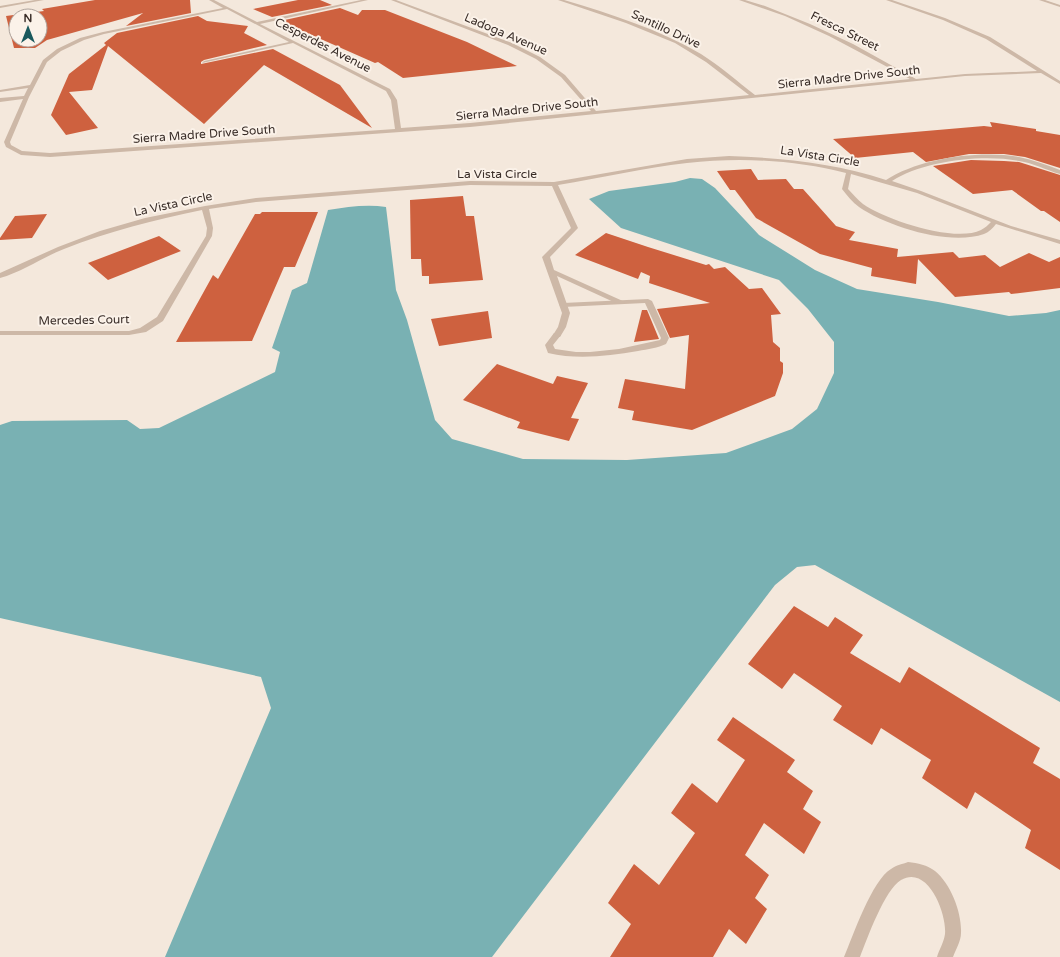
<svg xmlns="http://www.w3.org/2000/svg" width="1060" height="957" font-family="'Varela Round',sans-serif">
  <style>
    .water { fill: #79b1b3 }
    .building { fill: #ce613f; fill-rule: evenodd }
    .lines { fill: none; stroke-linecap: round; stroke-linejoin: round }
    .lane { fill: #cdb8a7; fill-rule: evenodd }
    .street { fill: #cdb8a7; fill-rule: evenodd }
    .labels { text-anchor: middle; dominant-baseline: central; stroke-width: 4; stroke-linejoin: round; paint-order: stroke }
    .far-street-label { font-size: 12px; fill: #392d28; stroke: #fbf2e9 }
  </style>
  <rect width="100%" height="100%" fill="#f4e8dc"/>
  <path class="water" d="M690,178L702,179L715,188L759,235L815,270L857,289L938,302L1009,316L1046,313L1060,310V702L815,565L797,567L775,585L492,957H165L271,708L261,677L0,618V425L12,421L127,420L140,429L159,428L275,372L280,352L272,348L292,290L307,283L328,210C347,207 367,204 386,207L396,290L407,320L435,420L452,439L523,459L627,460L726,453L792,429L817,409L834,373V342L808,309L779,280L621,228L589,199L609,191L675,182Z"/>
  <path class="building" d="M95,0H190L191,13L126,26L143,13L47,40L35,48H14L6,16L44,11L42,9ZM16,16H40V40H16Z
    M298,0H320L332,5L272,17L253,9Z
    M340,8L358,15L362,10H385L467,42L517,66L403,78L378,62L375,63L280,21Z
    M198,16L207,21L248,26L244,33L267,45L204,60L201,62V64L273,49L340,85L372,128L264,65L204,124L108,46L92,90L69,92L98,128L66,135L51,115L69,74L106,45L104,43L117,33Z
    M990,122L1036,129V131L1060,135V168L1025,157L1004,154H969L926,162L913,152L855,158L833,139L984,126L992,127Z
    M971,160L1004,161L1019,162L1060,175V222L1044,211H1041L1012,190L973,194L933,166Z
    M751,169L758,180L786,179L794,189H803L836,226L855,232L849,240L898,249L897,257L953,252L959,258L985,255L1000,267L1029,253L1049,262L1060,257V288L1011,294L1009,292L955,297L918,259L916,284L871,276L872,268L820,254L756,218L735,190H730L717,171Z
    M463,196L466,216H474L483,280L429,284V276H422L421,259H411L410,200Z
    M262,212H318L295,267H284L252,341L176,342L213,275L218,279L255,214H260Z
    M47,214L32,238L0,240V238L15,216Z
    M606,233L648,247L706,265L709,264L714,269L725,267L749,289L762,288L781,314L771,315L773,342L780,348V361L783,363V373L775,396L692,430L632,420L634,411L618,408L625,379L685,389L689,335L670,338L657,309L710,303L649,283L650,276L641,272L638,279L575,255Z
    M159,236L181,251L108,280L88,263Z
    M642,310H647L659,339L634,342Z
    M488,311L492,338L439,346L431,319Z
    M497,364L553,384L557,376L588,383L571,418L579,419L569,441L517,428L520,422L463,400Z
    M794,606L828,627L835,617L863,635L850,653L900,683L909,667L1040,748L1033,763L1060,779V870L1025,848L1031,830L975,792L967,809L922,778L931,760L881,728L872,745L833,720L842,706L794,673L782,689L748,664Z
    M733,717L795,760L787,772L813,791L803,809L821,822L804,854L764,823L745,855L769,875L755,898L767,909L746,944L729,929L713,957H610L631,924L608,903L634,864L659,885L695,833L671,813L692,783L717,803L745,760L717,740Z"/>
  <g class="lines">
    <path class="lane" d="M648,299L652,301L669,338L666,344C658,348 648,349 638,351C608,356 578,360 548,353L545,345L554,333H557L561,335L553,345L555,349L576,352H590L619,349L660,340L661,338L645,303L563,307L559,305L563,303Z"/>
    <path class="street" d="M35,0H44L0,8V6Z
      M209,0H214L257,22L361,0H368L260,24L390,89L397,100L401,128L470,123L591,111L561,77L536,59L508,45L391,0H396L512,43L540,57L565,75L596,111L749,95L706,62L675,43L626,23L558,0H564C611,14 658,29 701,54C720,66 737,81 755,95L910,79L829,36L785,16L739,0H745L765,6L810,24L853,44L916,79L965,74L1037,71L986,39L943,20L886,0H892L945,18L990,37L1060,81V84L1041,73L965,76L470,127L50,157L21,155L6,147L4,142L23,99L0,102V98L24,96L28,88L0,92V90L30,85L43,60L57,49L80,38L103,32L223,8ZM227,9L289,42L204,61L202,63L293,43L386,91L391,100L395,129L50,153L22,151L11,145L10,142L29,97L47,62L61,51L84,40L104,34Z
      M1039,0H1045L1060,5V7Z
      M729,156C783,158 835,163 886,180C920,158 980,150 1019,157C1033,160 1047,165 1060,170V174C1046,170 1033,163 1019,161C982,154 923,161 892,181L921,191L1011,226L1060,240V244L996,224C993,228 989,232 984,234C950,246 888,227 859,207C852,202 847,195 842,189L846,173C795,160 740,157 687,163C644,168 601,178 558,185L578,228L550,257L554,270L625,302L624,304H618L557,276L570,313L566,327L560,337H554L553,335L558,327L562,313L542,257L571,228L552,186L470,185L256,202L209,209L213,228L212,236L163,321L146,332L129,335H0V331H129L140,328L157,317L206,236L207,228L202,210C155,220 109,231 64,249C43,257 22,272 0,278V273L58,247L100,231L145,218L205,206L256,198L470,181L554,182L687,159ZM851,174L917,193L991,222C988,225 985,228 981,230C955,243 886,220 863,204C858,200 853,194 848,189Z
      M908,862C918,863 927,865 935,871C951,884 962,913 961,933C961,941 956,949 953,957H937C939,950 944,942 945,934C947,914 928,864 901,880C885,889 867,939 860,957H844C853,936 872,880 891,869C896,865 903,864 908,862Z"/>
  </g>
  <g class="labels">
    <g class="far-street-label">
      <text transform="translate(666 29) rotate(25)">Santillo Drive</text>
      <text transform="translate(845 31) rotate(26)">Fresca Street</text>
      <text transform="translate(506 34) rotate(23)">Ladoga Avenue</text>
      <text transform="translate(323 45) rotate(27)">Cesperdes Avenue</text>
      <text transform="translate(849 77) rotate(-6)">Sierra Madre Drive South</text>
      <text transform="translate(527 109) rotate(-6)">Sierra Madre Drive South</text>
      <text transform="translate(204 134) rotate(-4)">Sierra Madre Drive South</text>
      <text transform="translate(820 156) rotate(9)">La Vista Circle</text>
      <text x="497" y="174">La Vista Circle</text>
      <text transform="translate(173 204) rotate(-12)">La Vista Circle</text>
      <text transform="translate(84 320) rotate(-1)">Mercedes Court</text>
    </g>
  </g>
  <g transform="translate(28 28)"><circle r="19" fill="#fbf2e9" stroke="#ada39c"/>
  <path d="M0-3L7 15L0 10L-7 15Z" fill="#1a595d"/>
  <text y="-6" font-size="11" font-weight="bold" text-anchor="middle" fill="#392d28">N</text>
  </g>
</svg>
